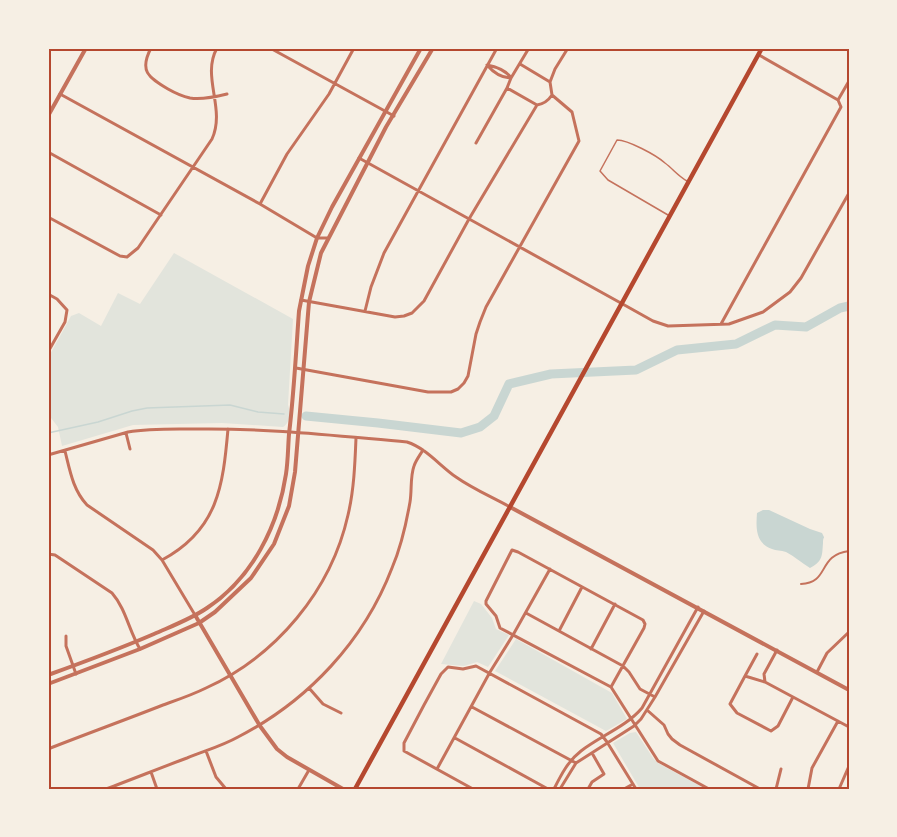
<svg xmlns="http://www.w3.org/2000/svg" width="897" height="837" font-family="'Open Sans',sans-serif">
  <style>
    .green { fill: #e2e4dc }
    .water { fill: #c9d6d2 }
    .lines { fill: none; stroke-linecap: round; stroke-linejoin: round }
    .stream { stroke: #c9d6d2; stroke-width: 1.5 }
    .river { stroke: #c9d6d2; stroke-width: 9 }
    .service { stroke: #c5725c; stroke-width: 1.5 }
    .pedestrian { stroke: #c5725c; stroke-width: 2 }
    .minor { stroke: #c5725c; stroke-width: 3 }
    .tertiary { stroke: #c5725c; stroke-width: 4 }
    .primary { stroke: #b5482f; stroke-width: 4.5 }
    .neatline { fill: none; stroke: #b5482f; stroke-width: 2 }
  </style>
  <rect width="100%" height="100%" fill="#f6efe4"/>
  <path class="green" d="M174,253L293,319L288,405C291,412 290,423 283,427L222,423L133,425L62,446L58,427L48,414V358L71,316L79,313L101,326L118,293L140,304Z
    M474,601L481,604L492,618L496,629L509,635L488,667L477,662L464,666L441,664Z
    M516,639L612,693L627,719L606,731L495,671Z
    M636,732L653,758L658,763L706,789H640L613,743L630,733Z"/>
  <path class="water" d="M763,510H769L810,529L822,533C826,541 823,534 823,543C822,556 823,561 810,568C802,563 794,556 786,552C781,550 776,551 772,549C755,543 756,527 757,513Z"/>
  <g class="lines">
    <path class="stream" d="M48,433L98,422L132,411L147,408L230,405L258,412L284,414"/>
    <path class="river" d="M306,416L378,423L461,433L480,427L494,416L509,384L551,374L636,370L677,350L736,344L775,325L806,327L840,308L849,306"/>
    <path class="service" d="M668,215L608,180L600,171L617,140C628,140 656,155 665,163C673,169 678,176 687,181"/>
    <path class="pedestrian" d="M801,584C830,583 817,555 849,551"/>
    <path class="minor" d="M151,48C139,71 148,77 168,89C175,93 181,96 190,98C202,100 215,97 227,94
      M270,48L394,116
      M759,55L838,100
      M487,65C497,67 506,70 511,78C501,78 493,72 487,65Z
      M550,82L555,69L568,48
      M507,88L537,105
      M60,94L260,204L317,238H327
      M476,143L507,88L511,78L529,48
      M48,152L161,215
      M359,158L628,307L653,321L668,326L729,324L763,312L790,292L801,278L849,193
      M260,204L287,154L329,94L354,48
      M48,217L120,256L127,257L138,248L212,139C226,108 201,77 217,48
      M48,294L57,299L67,310L65,322L48,352
      M301,300L395,317L404,316L412,313L424,301L469,219L537,105C544,104 548,101 552,95
      M365,311L371,287L384,253L497,48
      M721,324L841,107L838,100L849,81
      M296,368L428,392H451L458,389L464,383L468,376L476,334L480,322L486,307L579,141L572,112L552,95L550,82L520,64
      M126,433L130,449
      M65,451C70,471 73,490 87,505L153,550L162,560L195,615
      M48,455L128,432C151,428 174,429 197,429C267,428 337,436 407,442C426,448 440,466 456,477C473,489 492,497 510,507
      M48,554L55,555L112,593C126,609 129,631 140,649
      M162,560C218,530 223,486 228,429
      M526,613L623,666L629,672L640,689L655,697
      M559,631L582,587
      M66,636V646L76,674
      M591,649L615,604
      M777,650L764,674L765,682L849,727
      M817,672L827,653L849,632
      M745,676L757,654
      M765,682L745,676L730,704L737,713L771,731L778,726L793,697
      M611,687L644,628L645,624L643,620L518,552L512,550L486,601V604L496,616L500,628L611,687L658,761L709,789
      M309,688L323,704L341,713
      M472,707L576,763
      M647,710L664,725L668,734L672,739L680,745L760,789
      M455,738L548,789
      M48,749C86,734 125,720 163,705C177,700 192,695 206,688C276,656 331,591 348,515C354,490 355,463 356,438
      M206,751L216,777L226,789
      M437,769L490,672L513,635L550,569
      M151,772L157,789
      M106,789C133,779 160,768 187,758C204,751 222,746 238,737C308,701 364,641 392,568C401,547 406,525 410,502C412,490 410,477 414,466C416,460 420,455 423,450
      M298,789L309,770
      M473,789L404,751V743L424,705L441,674L448,667L463,669L476,666L601,734L607,742L636,789
      M554,789C561,775 568,761 581,751C600,736 626,727 642,708L698,607
      M560,789L576,763L634,726L641,719L655,697L704,611
      M588,789L592,782L604,774L592,753
      M624,789L633,784
      M776,789L781,769
      M808,789L812,768L838,721
      M839,789L849,766"/>
    <path class="tertiary" d="M48,116L86,48
      M510,507L849,690
      M195,615L260,726L277,749L287,757L343,789
      M48,675C84,662 119,649 154,634C172,626 191,619 207,608C252,578 278,527 286,474C288,461 288,447 289,434C294,393 296,352 299,311L308,266L317,238L332,207L421,48
      M48,684L140,649L199,623L215,612L251,578L274,544L289,506L295,472L309,302L321,253L386,127L433,48"/>
    <path class="primary" d="M355,789L762,48"/>
  </g>
  <rect width="897" height="837" fill="none" stroke="#f6efe4" stroke-width="99"/>
  <rect x="50" y="50" width="798" height="738" class="neatline"/>
</svg>
